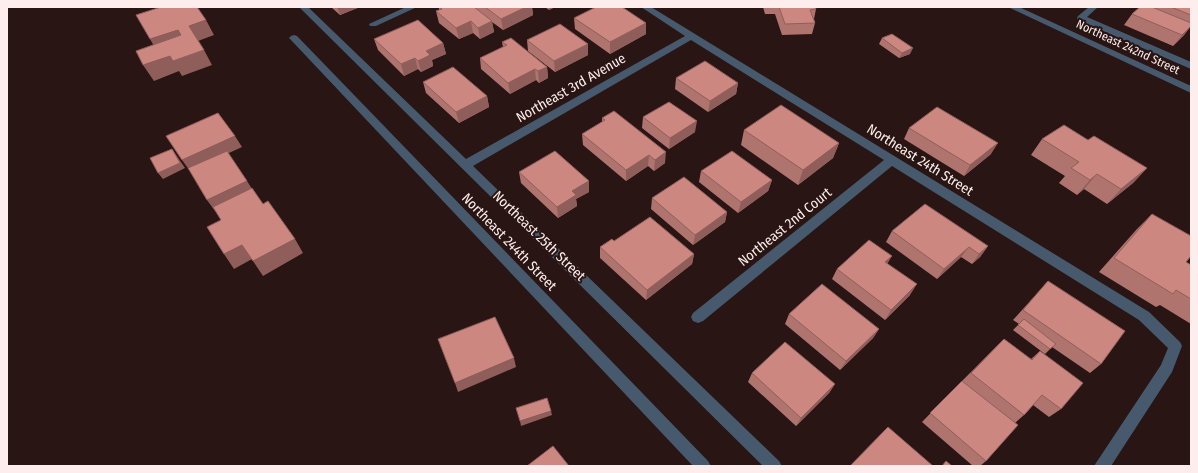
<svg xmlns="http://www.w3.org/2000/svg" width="1198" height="473" font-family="'Fira Sans Condensed',sans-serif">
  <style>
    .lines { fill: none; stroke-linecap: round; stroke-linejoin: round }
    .minor { fill: #475a6d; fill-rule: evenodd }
    .wall { fill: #b0746f }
    .shaded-wall { fill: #905e5a }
    .building { fill: #cd8781; stroke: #905e5a }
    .labels { text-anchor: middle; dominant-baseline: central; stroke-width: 4; stroke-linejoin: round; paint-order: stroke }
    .far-street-label { font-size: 12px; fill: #fdedec; stroke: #291513 }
    .street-label { font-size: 14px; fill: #fdedec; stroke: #291513 }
  </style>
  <rect width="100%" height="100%" fill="#291513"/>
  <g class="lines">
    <path class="minor" d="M299,7H308L466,159L685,36L641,7H651L1149,312L1180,342L1182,346L1172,372L1111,466H1094L1161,365L1168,348L1139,320L892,166L703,321L698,323L693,321L691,317L693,313L884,160L691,40L473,166L779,461L782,466H763Z
      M406,7H417L376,26H370L369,24Z
      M1008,7H1019L1191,86V93Z
      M1089,7H1098L1087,17L1191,62V69L1078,20L1077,18L1078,16Z
      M294,35L297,36L708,461L711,466H693L291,40L289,38L291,36Z"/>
  </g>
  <path class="wall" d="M331,7H360L340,15Z
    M439,7H532L533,15L503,30L492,22L494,32L480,39L473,33L459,39L439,23L436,11L439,10Z
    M545,7H555L549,10Z
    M763,7H815L816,9L814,19L815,23L812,34L782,35L775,14H765Z
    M1140,7H1191V26L1184,35L1173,46L1124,25L1132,14Z
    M574,18L646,23V34L610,54L575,29Z
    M882,38L910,54L899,58L879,44Z
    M374,39L443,43L446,54L432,60L433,66L421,72L418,69L404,76L378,50Z
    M527,40L588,44V55L555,72L528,51Z
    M502,42L547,67L548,78L539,83L536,80L510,94L481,69L480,58L503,47Z
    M676,78L738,83L736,94L708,112L675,89Z
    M423,82L487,96L489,107L459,123L426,93Z
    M643,117L695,132L669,149L642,128Z
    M602,118L665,163L654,171L648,166L626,181L583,145L582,134L602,122Z
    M909,128L991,154L964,176L904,139Z
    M744,130L839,143L833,158L798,185L741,145Z
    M1042,139L1088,140L1147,168L1133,183L1107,204L1084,189L1077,195L1059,183L1065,176L1031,155Z
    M701,171L772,180L768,191L738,213L699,182Z
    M519,172L589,192L576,199L577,206L558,218L521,183Z
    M652,198L727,212L725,222L693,245L651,209Z
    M1152,214L1186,262L1191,265V324L1160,305L1156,307L1099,272L1137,229Z
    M892,231L988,246L980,257L972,264L961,257L937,279L886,242Z
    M614,241L694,254L692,264L646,300L600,258V247Z
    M888,264L910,295L885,320L832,279L837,269Z
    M1048,281L1101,364L1090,373L1052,347L1045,354L1013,330L1019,324L1013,320Z
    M789,314L879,329L873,338L840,370L785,324Z
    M1004,339L1031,359L1040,351L1061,409L1049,417L1033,405L1024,415L1015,423L986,461L980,466H973L922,422L962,381Z
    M752,373L835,384L829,393L796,426L748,382Z"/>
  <path class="shaded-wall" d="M337,7H360L340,15Z
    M524,7H532L533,15L503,30L501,19Z
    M549,7H555L549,10Z
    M206,20L214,35L198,41L189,26Z
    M471,21L473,33L459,39L456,28Z
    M492,21L494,32L480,39L478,28Z
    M646,23V34L610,54V42Z
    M1191,26L1184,35L1173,46L1182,35Z
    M178,30L187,45L159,55L150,39Z
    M443,43L446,54L432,60L433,66L421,72L418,61L426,51Z
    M588,44V55L555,72L554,61Z
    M913,48L910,54L899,58L902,53Z
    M204,50L212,65L182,76L179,71L154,81L143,65L170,56Z
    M415,58L418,69L404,76L401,64Z
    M547,67L548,78L539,83L538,71Z
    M535,69L536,80L510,94L508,83Z
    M738,83L736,94L708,112L710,101Z
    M487,96L489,107L459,123L456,112Z
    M697,121L695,132L669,149L670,138Z
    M235,136L242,147L190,171L182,160Z
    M839,143L833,158L798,185L803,170Z
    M998,143L991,154L964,176L970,165Z
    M172,149L185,168L163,179L158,173Z
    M666,152L665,163L654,171L655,160Z
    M649,155L648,166L626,181V170Z
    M1147,168L1133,183L1107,204L1121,189Z
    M1097,174L1084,189L1077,195L1090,180Z
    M772,180L768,191L738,213L741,202Z
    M247,181L254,192L215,211L207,200Z
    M589,181V192L576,199L577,206L558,218L557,207L572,191Z
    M727,212L725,222L693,245L695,235Z
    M295,239L303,253L263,276L253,261Z
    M242,245L252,259L234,269L224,254Z
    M988,246L980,257L972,264L979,254Z
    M969,247L961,257L937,279L944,269Z
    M694,254L692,264L646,300L647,290Z
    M892,256L886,266L885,262Z
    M917,284L910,295L885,320L891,310Z
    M879,329L873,338L840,370L846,361Z
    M514,358L516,367L458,392L455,383Z
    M835,384L829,393L796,426L801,418Z
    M551,411L552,415L521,426L520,421Z"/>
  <path class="building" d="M161,7H197L206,20L189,26L204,50L173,61L170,56L143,65L136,51L181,35L178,30L150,39L136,15Z
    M439,7H474L492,21L478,28L471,21L456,28L436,11L442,9Z
    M485,7H526L501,19Z
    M596,7H622L646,23L610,42L574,18Z
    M779,7H815L816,9L810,10L815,23L785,24Z
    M1140,7H1152L1191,23V26L1182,35L1132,14Z
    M1171,7H1191V15Z
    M418,20L443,43L426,51L430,55L418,61L415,58L401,64L374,39Z
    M560,24L588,44L554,61L527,40Z
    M892,34L913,48L902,53L882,38Z
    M511,38L547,67L538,71L535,69L508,83L480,58L507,45L502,42Z
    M705,61L738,83L710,101L676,78Z
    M453,67L487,96L456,112L423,82Z
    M669,102L697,121L670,138L643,117Z
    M781,105L839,143L803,170L744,130Z
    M937,107L998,143L970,165L909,128Z
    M614,111L666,152L655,160L649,155L626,170L582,134L605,120L602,118Z
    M218,113L235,136L182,160L166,136Z
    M1064,125L1088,140L1094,136L1147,168L1121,189L1097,174L1090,180L1071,168L1079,162L1042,139Z
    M172,149L180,163L158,173L150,158Z
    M227,151L247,181L207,200L188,168Z
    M555,151L589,181L572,191L576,195L557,207L519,172Z
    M732,151L772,180L741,202L701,171Z
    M684,177L727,212L695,235L652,198Z
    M252,188L263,204L268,201L295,239L253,261L242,245L224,254L207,227L221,220L213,207Z
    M925,204L988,246L979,254L969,247L944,269L892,231Z
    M1152,214L1191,236V256L1186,262L1191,265V299L1176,290L1173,294L1114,258Z
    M650,217L694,254L647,290L600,247L612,239L614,241Z
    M869,240L892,256L885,262L917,284L891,310L837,269Z
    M1048,281L1125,331L1101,364L1023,310Z
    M822,284L879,329L846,361L789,314Z
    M495,317L514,358L455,383L438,339Z
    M1024,319L1056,344L1050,349L1018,325Z
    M1004,339L1032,360L1040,351L1083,383L1061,409L1042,395L1024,415L971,373Z
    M785,342L835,384L801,418L752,373Z
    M962,381L1018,425L986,461L930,413Z
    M547,398L551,411L520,421L516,408Z
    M888,427L933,466H850Z
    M553,446L569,466H527Z
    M946,461L952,466H942Z"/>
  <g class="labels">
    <g class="far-street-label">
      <text transform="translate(1128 47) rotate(25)">Northeast 242nd Street</text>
    </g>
    <g class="street-label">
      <text transform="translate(571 88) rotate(-30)">Northeast 3rd Avenue</text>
      <text transform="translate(920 160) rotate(32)">Northeast 24th Street</text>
      <text transform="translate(785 227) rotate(-39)">Northeast 2nd Court</text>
      <text transform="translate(539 236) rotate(44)">Northeast 25th Street</text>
      <text transform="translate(509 242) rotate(46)">Northeast 244th Street</text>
    </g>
  </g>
  <rect width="1198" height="473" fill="none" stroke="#fdedec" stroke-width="16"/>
</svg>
